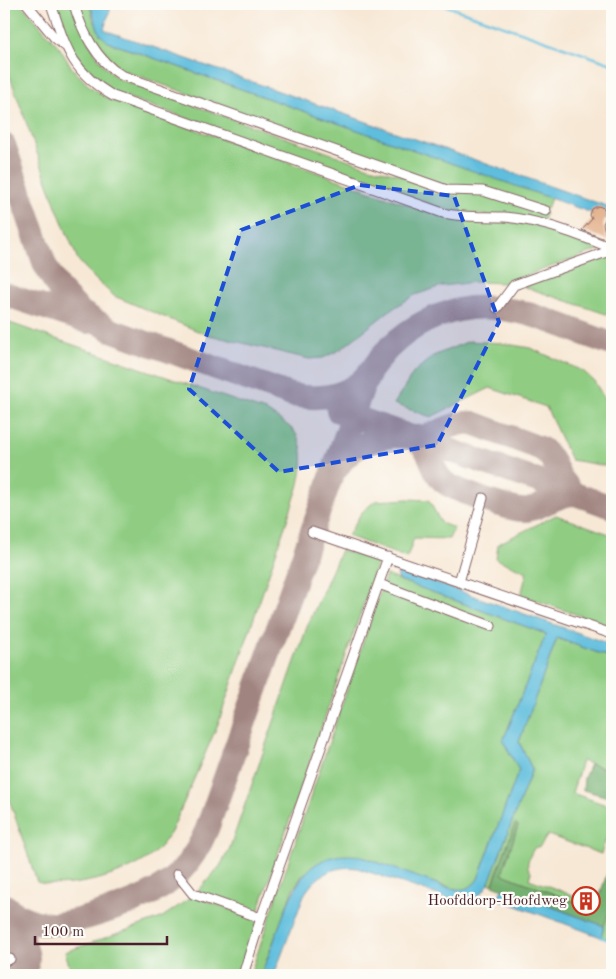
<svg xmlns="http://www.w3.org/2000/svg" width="616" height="979" font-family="'Old Standard TT',serif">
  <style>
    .green { fill: #90cd83; stroke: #6d7657 }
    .forest { fill: #74b071; stroke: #5f684e }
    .water { fill: #5ebedd; stroke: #546e84 }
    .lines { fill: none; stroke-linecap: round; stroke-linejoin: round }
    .stream { stroke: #5ebedd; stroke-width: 2.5 }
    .taxiway { stroke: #a08480; stroke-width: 24 }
    .runway { stroke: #a08480; stroke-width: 60 }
    .building { fill: #e1ab83 }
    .minor-casing { stroke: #876566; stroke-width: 11 }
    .minor { stroke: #fff; stroke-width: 9 }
    .marked { fill: #1d4ed8; fill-opacity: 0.2; stroke: #1d4ed8; stroke-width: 4; stroke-dasharray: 10 6; stroke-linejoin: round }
    .labels { text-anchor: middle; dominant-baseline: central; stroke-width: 4.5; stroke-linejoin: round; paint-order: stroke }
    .poi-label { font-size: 15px; fill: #4a1f2b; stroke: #fdfcf7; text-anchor: end }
  </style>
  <rect width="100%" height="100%" fill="#fdfcf7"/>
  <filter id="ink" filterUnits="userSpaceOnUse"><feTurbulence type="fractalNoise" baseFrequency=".02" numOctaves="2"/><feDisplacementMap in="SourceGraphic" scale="10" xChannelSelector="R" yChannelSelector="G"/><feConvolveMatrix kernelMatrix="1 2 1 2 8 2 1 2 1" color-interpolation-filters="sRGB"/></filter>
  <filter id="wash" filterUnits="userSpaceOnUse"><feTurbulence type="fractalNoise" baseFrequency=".0096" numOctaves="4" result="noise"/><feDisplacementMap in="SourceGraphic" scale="20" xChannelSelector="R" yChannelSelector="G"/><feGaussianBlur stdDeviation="1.12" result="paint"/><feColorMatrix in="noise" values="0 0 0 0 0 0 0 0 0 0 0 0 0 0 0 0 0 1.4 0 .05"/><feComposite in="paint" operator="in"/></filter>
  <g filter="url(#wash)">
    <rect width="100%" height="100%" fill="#f7e8d5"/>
    <path class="green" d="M4,4H21L59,47L72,68L87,84L106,98L449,219L499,221L534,225L604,248L505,283L475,282L442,286L415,295L389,311L341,349L323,358L309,359L205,334L114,296L95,279L78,260L57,209L4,60Z
      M55,4H71C84,29 96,67 121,80L369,167L477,193L546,213L543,220L452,212L115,93C107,88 96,82 89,75C72,55 64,29 55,4Z
      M77,4H90L93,19L108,42L551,198L547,209L446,186L122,70C98,55 87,30 77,4Z
      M612,255V316L522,286L609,256Z
      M4,321L268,412C275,417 284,422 291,428C307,443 303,469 298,488L218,724L171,832C164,842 158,851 148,858C123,876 66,891 37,882L4,784Z
      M469,341L501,343L530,348L583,371L594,381L612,411V467L571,460L546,407L490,388L431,417L394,404L414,372L433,356Z
      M408,499L429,500L441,523L454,528L449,539L414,538L407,558L348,536L361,513L375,501Z
      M556,515L612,535V627L521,595L527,572L496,559L498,544Z
      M341,550L376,561V568L258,912L198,891L220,866L229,850L307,627Z
      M386,575L546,634L503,741L519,770L478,879C473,886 469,889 460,890L334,856L314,866L302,876L293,889L261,975H250Z
      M557,638L612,658V771L582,761L572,793L612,807V822L601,854L548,835L540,846L534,848C530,856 524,865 531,872L529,879L597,904L589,907L502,874L518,826L515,824L492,885L489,883L532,769L519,742Z
      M193,896L255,918L257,923L238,975H69L68,972L70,968L65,952L161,918Z
      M612,905V941L601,937L604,926Z"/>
    <path class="forest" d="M590,764L612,771V798L583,790L584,778Z
      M515,824L518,825L502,874L588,907L597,903L612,859V905L604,926L493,885Z"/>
    <path class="water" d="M90,4H112L104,29L110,32L612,208V220L108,42L99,33Z
      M403,571L612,645V658L557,638L519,742L532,769L488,885C480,896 473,901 459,902L357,868C334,865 316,875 304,895L274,975H261C268,958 274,941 280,924C295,884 309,849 360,856L445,887C459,890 469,892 478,879L519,770L503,741L546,634L399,580L397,574Z
      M502,889L604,926L601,937L498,899Z"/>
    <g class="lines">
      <path class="stream" d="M441,4L612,64
        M601,937L612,941"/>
      <path class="taxiway" d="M4,145L45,265L58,288L81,312L111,330L291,395C318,400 345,398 365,377C374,368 380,357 389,348C411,326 439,312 470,308C519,303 567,329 612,344
        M4,294L88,322
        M338,411L612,507
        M412,437C416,440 420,444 424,447C432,457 433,472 443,481C453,490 514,512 527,510C544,507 555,495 574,494
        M337,468C349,449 372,437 395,436C405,436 415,438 425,436C442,432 455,421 473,423L542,449L551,458L561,478L574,494
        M4,905C17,916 32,923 49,924C70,926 138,902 157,890C164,886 172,880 178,874C191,861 200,846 207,829L361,392L369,375"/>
      <path class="runway" d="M4,939L10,959"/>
    </g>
    <g id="blocks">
      <path class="building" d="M598,206L604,208L607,214L603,224L607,240L582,230L592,219L590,215L592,209Z"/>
    </g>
  </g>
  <g filter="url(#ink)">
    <use href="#blocks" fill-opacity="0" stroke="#876566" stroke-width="1"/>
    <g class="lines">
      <defs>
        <path id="minor" d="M27,4L54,37L65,46
          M51,4C66,48 71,71 113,96L443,213C463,218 484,216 504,217C542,220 577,235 612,248
          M74,4C81,30 97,61 121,75L447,190L483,191L546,211
          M497,308L514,285L612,250
          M312,532L612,634
          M459,582L483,498
          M379,584L491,626
          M177,874L193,894L261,918
          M4,961L10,959
          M243,975L261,918L388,557"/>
      </defs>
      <use href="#minor" class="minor-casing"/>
      <use href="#minor" class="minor"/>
    </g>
  </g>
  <path class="marked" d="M360,185L454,196L499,322L437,445L279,472L189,389L241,230Z"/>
  <defs>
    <symbol id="building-ring" viewBox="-11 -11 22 22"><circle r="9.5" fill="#fdfcf7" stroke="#c8321e" stroke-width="1.5"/><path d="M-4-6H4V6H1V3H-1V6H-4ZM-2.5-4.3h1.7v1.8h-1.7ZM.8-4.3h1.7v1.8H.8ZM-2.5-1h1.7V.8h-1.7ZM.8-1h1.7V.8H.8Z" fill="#c8321e"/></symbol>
  </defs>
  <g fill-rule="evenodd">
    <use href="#building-ring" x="570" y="885" width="32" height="32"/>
  </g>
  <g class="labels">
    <g class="poi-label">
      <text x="567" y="901">Hoofddorp-Hoofdweg</text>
    </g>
  </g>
  <rect width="616" height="979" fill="none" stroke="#fdfcf7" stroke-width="20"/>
  <path d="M35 936v8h132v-8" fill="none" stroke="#4a1f2b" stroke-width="2.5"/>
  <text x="42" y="936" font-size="15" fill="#4a1f2b" stroke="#fdfcf7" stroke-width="4" paint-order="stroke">100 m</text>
</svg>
